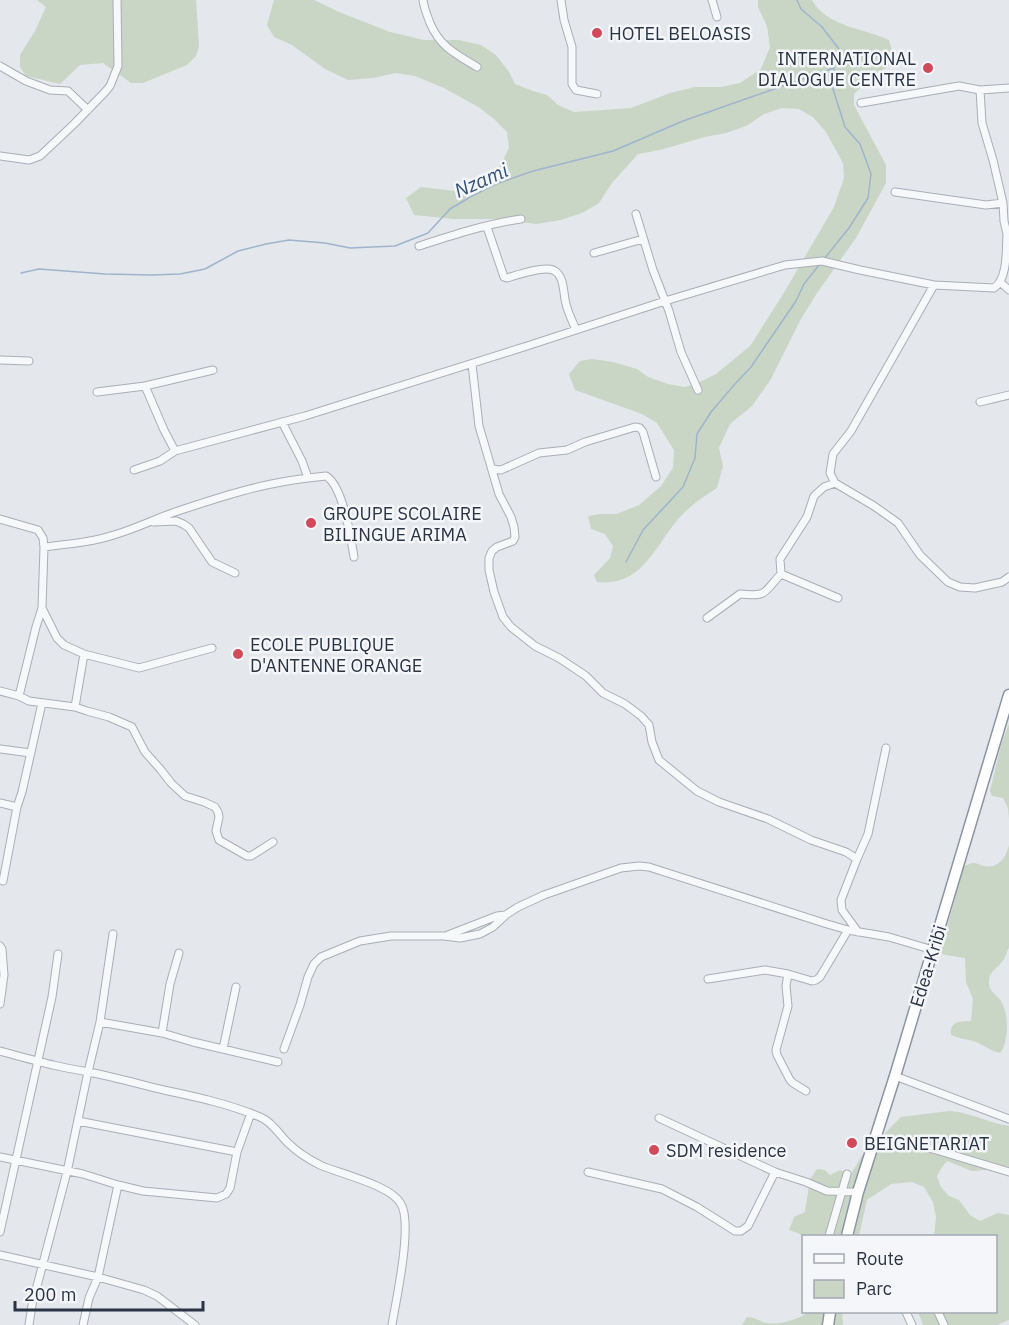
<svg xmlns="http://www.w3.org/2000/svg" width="1009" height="1325" font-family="'IBM Plex Sans',sans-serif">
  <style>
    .green { fill: #c9d6c5 }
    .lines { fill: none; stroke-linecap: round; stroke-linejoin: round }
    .stream { stroke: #9fb4cc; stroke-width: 1.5 }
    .minor-casing { stroke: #a9aeb7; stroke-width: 9 }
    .trunk-casing { stroke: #8b94a3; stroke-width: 13 }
    .minor { stroke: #f7f8fa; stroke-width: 7 }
    .trunk { stroke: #fff; stroke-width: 10 }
    .poi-dot { fill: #d1495b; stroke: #f4f6f9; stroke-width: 2 }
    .labels { text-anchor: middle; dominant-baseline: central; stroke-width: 5; stroke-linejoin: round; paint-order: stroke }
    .poi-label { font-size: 18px; fill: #2b3445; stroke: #f4f6f9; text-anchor: start }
    .street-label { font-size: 18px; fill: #2b3445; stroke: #f4f6f9 }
    .water-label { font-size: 20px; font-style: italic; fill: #34527a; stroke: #f4f6f9 }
  </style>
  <rect width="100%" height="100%" fill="#e4e7ec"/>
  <path class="green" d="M37,0H196L199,46L196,56L187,65L143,83H131L103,63L80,65L60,84L26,76L20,67V55L35,31L46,7Z
    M274,0H314L339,12L390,32L424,40H459L481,45L496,55L509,72L515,84L533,91L547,95L558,105L574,112L631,108L670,93L695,87H721L740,83L761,69L770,47L767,26L758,7V0H812C827,27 863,28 889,40L895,62L873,76L854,94V105L886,165V183L856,238L817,293L801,319L771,379L752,406L730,424L719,448L723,466L717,488C703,497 691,505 680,517C655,545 643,587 597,582L594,575L610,558L613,546L605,534L591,529L588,516L600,514H617L639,505L661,486L673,468L674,450L657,423L642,414L575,390L569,374L580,361L592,359L613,362L637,369L648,377L668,384L685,387L698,383L716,374L750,346L782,296L834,207L844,178L843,163L826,132L813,117L799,109L782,108L764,114L746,126L726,133L705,137L660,150L638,154L612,183L599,203L582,213L561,220L536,224L499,219H453L414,215L406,198L421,187L455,191L481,179L499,168L509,148L507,132L494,119L480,108L444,88L415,76L396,73L373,78L348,80L325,69L292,45L274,37L267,25Z
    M1009,724V819L1008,808L1003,798L992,796L990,791L1001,745Z
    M1009,845V947C1007,952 1005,959 1001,963C995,970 989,972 989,982C989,992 996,994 1001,1001C1009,1013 1009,1043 1000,1053C991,1051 985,1046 976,1042C968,1039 960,1039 951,1035C950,1020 960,1022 971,1021L973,999L966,982L965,958L946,955L940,953L964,866C967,865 971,863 974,863C977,863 982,866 984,866C999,869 1006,857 1009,845Z
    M949,1111C970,1112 988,1123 1009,1126V1168L972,1171L947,1161L942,1167L937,1176L941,1187L949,1196L959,1200L970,1215L980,1221L998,1213L1009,1215V1320L997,1325H923L918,1312H996V1236H934L936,1217L933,1202L924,1187L912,1182L891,1184L867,1200L859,1236H804L803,1238L800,1234L789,1230L794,1217L805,1212L810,1179L817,1169L825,1170L830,1175L840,1170L848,1173L850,1176L861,1157L901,1117Z
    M808,1312H842L843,1325H742L747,1317C755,1317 759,1321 766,1323C780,1325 798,1320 808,1312Z"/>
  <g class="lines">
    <path class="stream" d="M824,259L849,228L868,198L871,174L860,144L845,127L833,89L834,69
      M21,273L39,269L105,274L151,275L180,274L205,269L238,251L266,244L289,240L325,243L350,248L395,246L428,233L450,209L472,196L496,184L533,171L613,151L683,121L834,68L839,49L822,27L801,9L797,0
      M626,562L643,530L683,487L695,458L697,434L711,412L734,385L751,367L796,301L804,284L819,265"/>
    <defs>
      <path id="minor" d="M423,0C424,8 427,15 430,23C440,47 456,54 477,67
        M561,0L564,20L572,47V84L576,90L597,94
        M712,0L717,17
        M0,66L26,81L50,90L68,91L88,110
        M861,103L959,86L980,90
        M0,156L29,160L40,156L74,124L105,92L110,86L118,66L117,0
        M895,192L986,205L1003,203
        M636,214L653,270L669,311L681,352L698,390
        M487,227L504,277L507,278C517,275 543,266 553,270C565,275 563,294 566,304C568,313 573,322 576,330
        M1007,234L1004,221L1003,203L993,160L982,123L980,90L1009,88
        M419,246C453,235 486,224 521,219
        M594,253L643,239
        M1000,282L1009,290
        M0,360L29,361
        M472,364L479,426L499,494L511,517L514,527L515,537L513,541L497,547L492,551L489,558V570L494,592L503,617L511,627L535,646L559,658L586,676L603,693L625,704L641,716L649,725L652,742L659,760L697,791L719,802L768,819L811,840L846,852L857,859L841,900L842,910L858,932
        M97,392L145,386
        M980,402L1009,395
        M175,451L164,430L145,386L213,370
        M492,469L501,470L539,453L567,450L585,442L635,427L640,428L643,432L656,477
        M134,470L160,461L175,451L305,416L527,346L665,301L785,265L822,261L860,270L934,285L994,288C1008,279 1006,249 1007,234L1009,233
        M308,478L326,476C343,486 351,538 354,557
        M835,483L830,473L833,454L851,431L934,285
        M0,519L38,530L43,538L44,547L42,608L36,627L19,696L29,701L75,707L87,711L109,717L132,727L145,752L161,770L171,783L185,796L204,802L215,807L218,812L219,817L216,831L219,840L247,856H251L273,842
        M154,522L176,521L183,524L189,528L212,562L235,573
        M44,547C69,544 93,542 117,534C137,528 157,518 178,511C220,497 263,483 308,478L302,461L282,422
        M781,574L838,598
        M42,608L57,638L64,645L84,654L75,707
        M707,618L740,594C768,597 763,593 781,574L780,559L807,517L814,496L824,487L835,483L874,506L898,523L920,555L948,582L960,587L975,588L1002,582L1009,577
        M84,654L139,668L212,648
        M0,691L19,696
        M0,749L31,753
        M0,803L17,807
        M857,859L868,834L886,748
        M3,881L17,807L22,792L42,703
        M448,935L497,916L505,915
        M0,946L2,949L4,975L0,1004
        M788,974L786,986L788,1006L776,1050L777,1055L790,1080L793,1083L806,1091
        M708,979L765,970L788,974L812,981L816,980L820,977L848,930
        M100,1022L162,1033L193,1042L278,1062
        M162,1033L170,984L179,953
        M223,1049L236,987
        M284,1049L300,1005L308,977L314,964L321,957L360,941L391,936H444L460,938L480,934L493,927L507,914L518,907L544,895L621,868L639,866L649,867L827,924L848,930L889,937L933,950
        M0,1051C18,1056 35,1061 53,1065C65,1068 77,1070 89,1072C114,1077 139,1084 164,1090C197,1097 229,1104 260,1117C271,1121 279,1134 287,1142C296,1151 308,1159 320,1165C340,1174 391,1185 401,1204C413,1224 396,1300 392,1325
        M895,1076L1009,1119
        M659,1118L775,1172L806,1182L827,1191L858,1192
        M78,1121L237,1152
        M875,1138L933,1149L1009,1172
        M0,1157L83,1174L118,1185L143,1191L217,1198L226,1194L230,1188L237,1152L251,1113
        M588,1172L662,1189L697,1207L735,1231H741L748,1226L775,1172
        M0,1232L52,997L58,954
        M829,1236L847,1174
        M0,1255L98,1277L144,1290L157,1296L195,1325
        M906,1312L912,1325
        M938,1312L944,1325
        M29,1325L32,1305L67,1172L88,1072L100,1022L113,934
        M83,1325L89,1298L98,1277L118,1185"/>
      <path id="trunk" d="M847,1236L858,1192L895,1076L1009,695
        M828,1325L830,1312"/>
    </defs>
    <use href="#minor" class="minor-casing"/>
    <use href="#trunk" class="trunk-casing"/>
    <use href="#minor" class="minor"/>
    <use href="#trunk" class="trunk"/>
  </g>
  <g class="poi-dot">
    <circle cx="597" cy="33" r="6"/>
    <circle cx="928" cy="68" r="6"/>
    <circle cx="311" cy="523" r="6"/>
    <circle cx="238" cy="654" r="6"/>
    <circle cx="852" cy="1143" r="6"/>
    <circle cx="654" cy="1150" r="6"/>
  </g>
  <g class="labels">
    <g class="poi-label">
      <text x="609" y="33">HOTEL BELOASIS</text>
      <text x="916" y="58" text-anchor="end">INTERNATIONAL<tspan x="916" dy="21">DIALOGUE CENTRE</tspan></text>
      <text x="323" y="513">GROUPE SCOLAIRE<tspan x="323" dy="21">BILINGUE ARIMA</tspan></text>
      <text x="250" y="644">ECOLE PUBLIQUE<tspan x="250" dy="21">D'ANTENNE ORANGE</tspan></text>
      <text x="864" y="1143">BEIGNETARIAT</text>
      <text x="666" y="1150">SDM residence</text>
    </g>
    <g class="street-label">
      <text transform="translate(928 966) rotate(-73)">Edea-Kribi</text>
    </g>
    <g class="water-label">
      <text transform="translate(481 180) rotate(-24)">Nzami</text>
    </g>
  </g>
  <rect x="802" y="1235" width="195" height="78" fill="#f4f6f9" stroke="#a4a8b1" stroke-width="1.5"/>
  <rect x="814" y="1254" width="30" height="9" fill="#f7f8fa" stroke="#a4a8b1" stroke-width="1.5"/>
  <text x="856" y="1265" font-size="18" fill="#2b3445">Route</text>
  <rect x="814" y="1280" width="30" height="18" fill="#c9d6c5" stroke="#a4a8b1" stroke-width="1.5"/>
  <text x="856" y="1295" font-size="18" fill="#2b3445">Parc</text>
  <path d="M15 1301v9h188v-9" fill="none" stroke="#2b3445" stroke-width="3"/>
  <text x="24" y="1301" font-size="18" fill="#2b3445" stroke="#f4f6f9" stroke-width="4.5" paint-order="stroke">200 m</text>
</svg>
